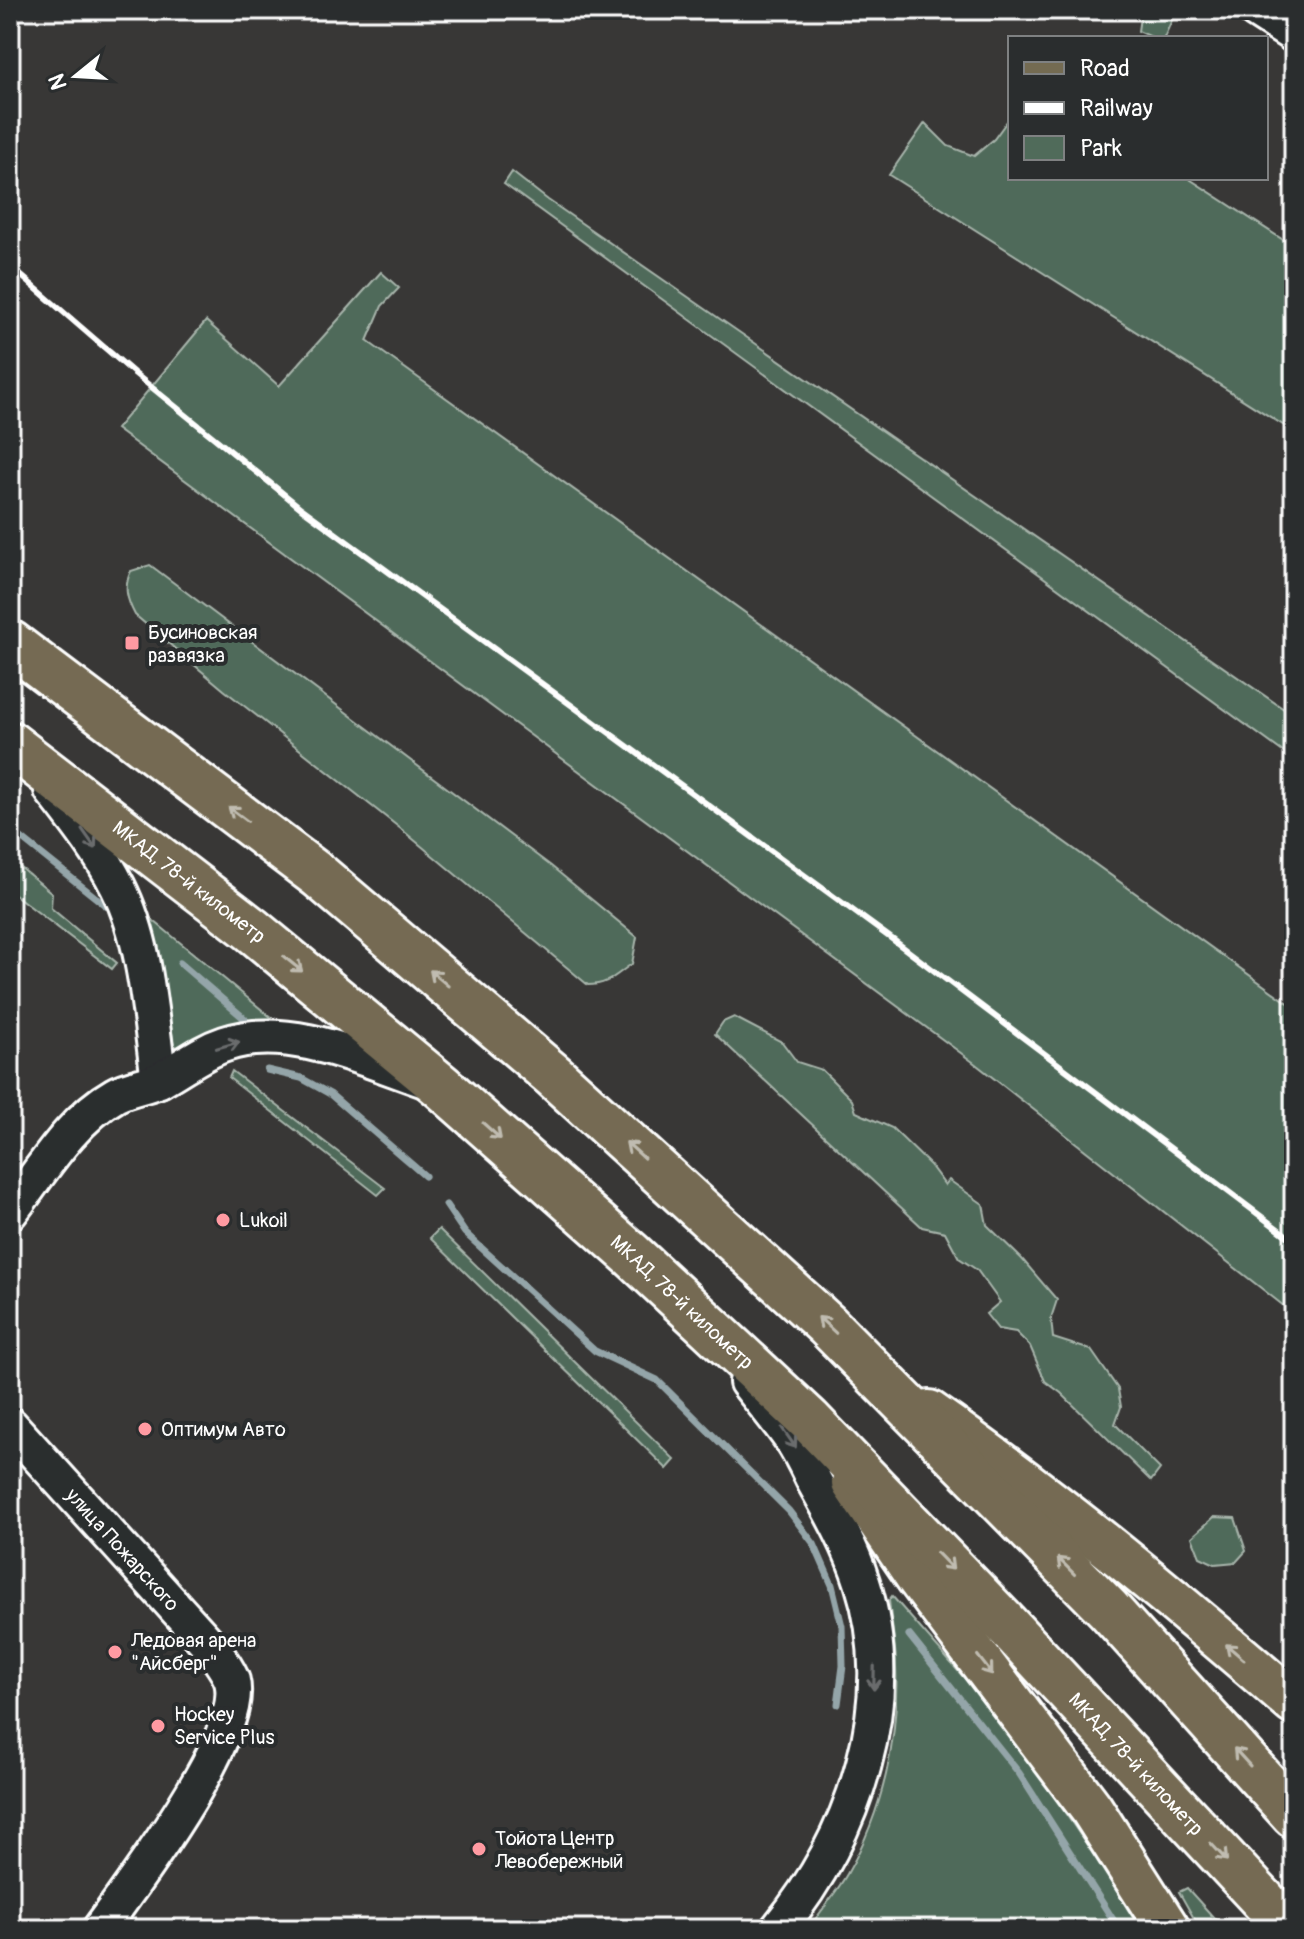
<svg xmlns="http://www.w3.org/2000/svg" width="1304" height="1939" font-family="Pangolin,sans-serif">
  <style>
    .green { fill: #506b5a; stroke: #a8b5ac; stroke-width: 2 }
    .lines { fill: none; stroke-linecap: round; stroke-linejoin: round }
    .stream { stroke: #94a5a9; stroke-width: 7 }
    .minor-casing { stroke: #fff; stroke-width: 40 }
    .major-casing { stroke: #fff; stroke-width: 48 }
    .highway-casing { stroke: #fff; stroke-width: 50 }
    .minor { stroke: #2a2d2e; stroke-width: 34 }
    .major { stroke: #746b52; stroke-width: 42 }
    .highway { stroke: #746b52; stroke-width: 44 }
    .rail { stroke: #fff; stroke-width: 6 }
    .oneway { stroke: #c0bcb1 }
    .oneway2 { stroke: #6a6c6d }
    .poi-dot { fill: #ff9aa2; stroke: #2a2d2e; stroke-width: 3 }
    .labels { text-anchor: middle; dominant-baseline: central; stroke-width: 8; stroke-linejoin: round; paint-order: stroke }
    .poi-label { font-size: 20px; fill: #fff; stroke: #2a2d2e; text-anchor: start }
    .street-label { font-size: 20px; fill: #fff; stroke: #2a2d2e }
  </style>
  <rect width="100%" height="100%" fill="#383736"/>
  <filter id="ink" filterUnits="userSpaceOnUse"><feTurbulence type="fractalNoise" baseFrequency=".0125" numOctaves="2"/><feDisplacementMap in="SourceGraphic" scale="16" xChannelSelector="R" yChannelSelector="G"/><feConvolveMatrix kernelMatrix="1 2 1 2 8 2 1 2 1" color-interpolation-filters="sRGB"/></filter>
  <g filter="url(#ink)">
    <path class="green" d="M1141,10H1166L1175,13L1164,38H1154L1138,31Z
      M1010,117V178H1188L1294,247V432L889,175L925,123L948,146L974,156L994,139Z
      M512,172L548,200L1294,716V760L504,184Z
      M381,272L399,288L382,306L367,341L1294,1007V1314L973,1062L116,429L206,321L279,386Z
      M150,565L551,866L637,937L632,964C616,974 609,985 588,985L401,829L224,690L135,615C127,600 123,587 131,571Z
      M10,859L52,893L51,908L117,963L112,969L10,891Z
      M149,917L278,1023L176,1053Z
      M734,1017L782,1042L797,1062L822,1070L852,1100L856,1112L892,1128L930,1165L945,1185L949,1180L983,1204L987,1225L1022,1259L1057,1300L1051,1318L1053,1338L1091,1350L1118,1389L1121,1407L1115,1424L1160,1469L1151,1481L1061,1393L1045,1381L1030,1346L1016,1332L998,1329L986,1314L1000,1302L977,1270L959,1258L945,1232L922,1227L715,1034L723,1022Z
      M232,1071L385,1188L378,1195L229,1078Z
      M439,1229L675,1460L667,1469L430,1238Z
      M1214,1517L1235,1518L1246,1551L1236,1562L1215,1564L1200,1557L1192,1537Z
      M892,1596L1003,1722L1098,1861L1140,1929H808C821,1911 836,1893 847,1874C883,1812 899,1738 896,1667C896,1645 891,1622 889,1600Z
      M1187,1888L1224,1929H1200L1179,1892Z"/>
    <g class="lines">
      <path class="stream" d="M10,829L105,905
        M180,963L245,1019
        M267,1070L301,1078L330,1094L425,1176
        M446,1205L465,1233L595,1351L657,1380L789,1511L814,1544L832,1585L842,1626L843,1666L838,1704
        M909,1635L1019,1773L1119,1929"/>
      <defs>
        <g id="minor">
          <path d="M1255,10L1294,35"/>
          <path d="M52,790C76,821 100,851 118,887C147,945 150,1017 159,1080"/>
          <path d="M10,1212C41,1172 71,1120 115,1095C129,1087 147,1086 161,1079C183,1067 201,1052 225,1044C288,1022 366,1060 425,1080"/>
          <path d="M747,1382C762,1401 778,1420 792,1440C801,1453 808,1469 815,1483C833,1515 851,1547 862,1582C901,1702 855,1835 778,1929"/>
          <path id="s1" d="M10,1425L213,1649C219,1659 229,1671 232,1681C246,1734 133,1884 100,1929"/>
        </g>
        <path id="major" d="M929,1412C1057,1501 1176,1601 1294,1703
          M853,1483L917,1577L1091,1808L1168,1929"/>
        <g id="highway">
          <path d="M10,643L319,876L554,1076L827,1325L1108,1609L1294,1815"/>
          <path id="s2" d="M10,744L251,929L441,1086L632,1255L809,1420L1002,1620L1290,1929"/>
        </g>
      </defs>
      <use href="#minor" class="minor-casing"/>
      <use href="#major" class="major-casing"/>
      <use href="#highway" class="highway-casing"/>
      <use href="#minor" class="minor"/>
      <use href="#major" class="major"/>
      <use href="#highway" class="highway"/>
      <path class="rail" d="M10,266L134,373L301,508L892,939L1294,1241"/>
    </g>
    <defs><path id="oneway-shaft" d="M-6 0H5M1.5-3L5.5 0L1.5 3" fill="none" stroke-width="1.6" stroke-linecap="round" stroke-linejoin="round" transform="scale(2)"/></defs>
    <g class="oneway">
      <use href="#oneway-shaft" transform="translate(238 814) rotate(-143)"/>
      <use href="#oneway-shaft" transform="translate(293 964) rotate(39)"/>
      <use href="#oneway-shaft" transform="translate(439 978) rotate(-139)"/>
      <use href="#oneway-shaft" transform="translate(492 1131) rotate(42)"/>
      <use href="#oneway-shaft" transform="translate(635 1150) rotate(-138)"/>
      <use href="#oneway-shaft" transform="translate(827 1325) rotate(-137)"/>
      <use href="#oneway-shaft" transform="translate(945 1561) rotate(46)"/>
      <use href="#oneway-shaft" transform="translate(1066 1566) rotate(-135)"/>
      <use href="#oneway-shaft" transform="translate(1235 1652) rotate(-139)"/>
      <use href="#oneway-shaft" transform="translate(985 1665) rotate(52)"/>
      <use href="#oneway-shaft" transform="translate(1242 1757) rotate(-132)"/>
      <use href="#oneway-shaft" transform="translate(1219 1852) rotate(47)"/>
    </g>
    <g class="oneway2">
      <use href="#oneway-shaft" transform="translate(89 839) rotate(55)"/>
      <use href="#oneway-shaft" transform="translate(228 1045) rotate(-16)"/>
      <use href="#oneway-shaft" transform="translate(789 1438) rotate(55)"/>
      <use href="#oneway-shaft" transform="translate(874 1678) rotate(91)"/>
    </g>
  </g>
  <g class="poi-dot">
    <rect x="124" y="635" width="16" height="16" rx="4"/>
    <circle cx="223" cy="1220" r="8"/>
    <circle cx="145" cy="1429" r="8"/>
    <circle cx="115" cy="1652" r="8"/>
    <circle cx="158" cy="1726" r="8"/>
    <circle cx="479" cy="1849" r="8"/>
  </g>
  <g class="labels">
    <g class="poi-label">
      <text x="148" y="632">Бусиновская<tspan x="148" dy="23">развязка</tspan></text>
      <text x="239" y="1220">Lukoil</text>
      <text x="161" y="1429">Оптимум Авто</text>
      <text x="131" y="1640">Ледовая арена<tspan x="131" dy="23">"Айсберг"</tspan></text>
      <text x="174" y="1714">Hockey<tspan x="174" dy="23">Service Plus</tspan></text>
      <text x="495" y="1838">Тойота Центр<tspan x="495" dy="23">Левобережный</tspan></text>
    </g>
    <g class="street-label">
      <text stroke="none"><textPath href="#s2" startOffset="226">МКАД, 78-й километр</textPath></text>
      <text stroke="none"><textPath href="#s2" startOffset="874">МКАД, 78-й километр</textPath></text>
      <text stroke="none"><textPath href="#s1" startOffset="168">улица Пожарского</textPath></text>
      <text stroke="none"><textPath href="#s2" startOffset="1522">МКАД, 78-й километр</textPath></text>
    </g>
  </g>
  <rect width="1304" height="1939" fill="none" stroke="#2a2d2e" stroke-width="40"/>
  <rect x="20" y="20" width="1264" height="1899" fill="none" stroke="#fff" stroke-width="3" filter="url(#ink)"/>
  <rect x="1008" y="36" width="260" height="144" fill="#2a2d2e" stroke="#7f8182" stroke-width="2"/>
  <rect x="1024" y="62" width="40" height="12" fill="#746b52" stroke="#7f8182" stroke-width="2"/>
  <text x="1080" y="76" font-size="24" fill="#ffffff">Road</text>
  <rect x="1024" y="102" width="40" height="12" fill="#ffffff" stroke="#7f8182" stroke-width="2"/>
  <text x="1080" y="116" font-size="24" fill="#ffffff">Railway</text>
  <rect x="1024" y="136" width="40" height="24" fill="#506b5a" stroke="#7f8182" stroke-width="2"/>
  <text x="1080" y="156" font-size="24" fill="#ffffff">Park</text>
  <g transform="translate(76 76) rotate(252)" stroke="#2a2d2e" stroke-width="6" paint-order="stroke">
  <path d="M0-6L14 30L0 20L-14 30Z" fill="#ffffff"/>
  <text y="-12" font-size="22" font-weight="bold" text-anchor="middle" fill="#ffffff">N</text>
  </g>
</svg>
